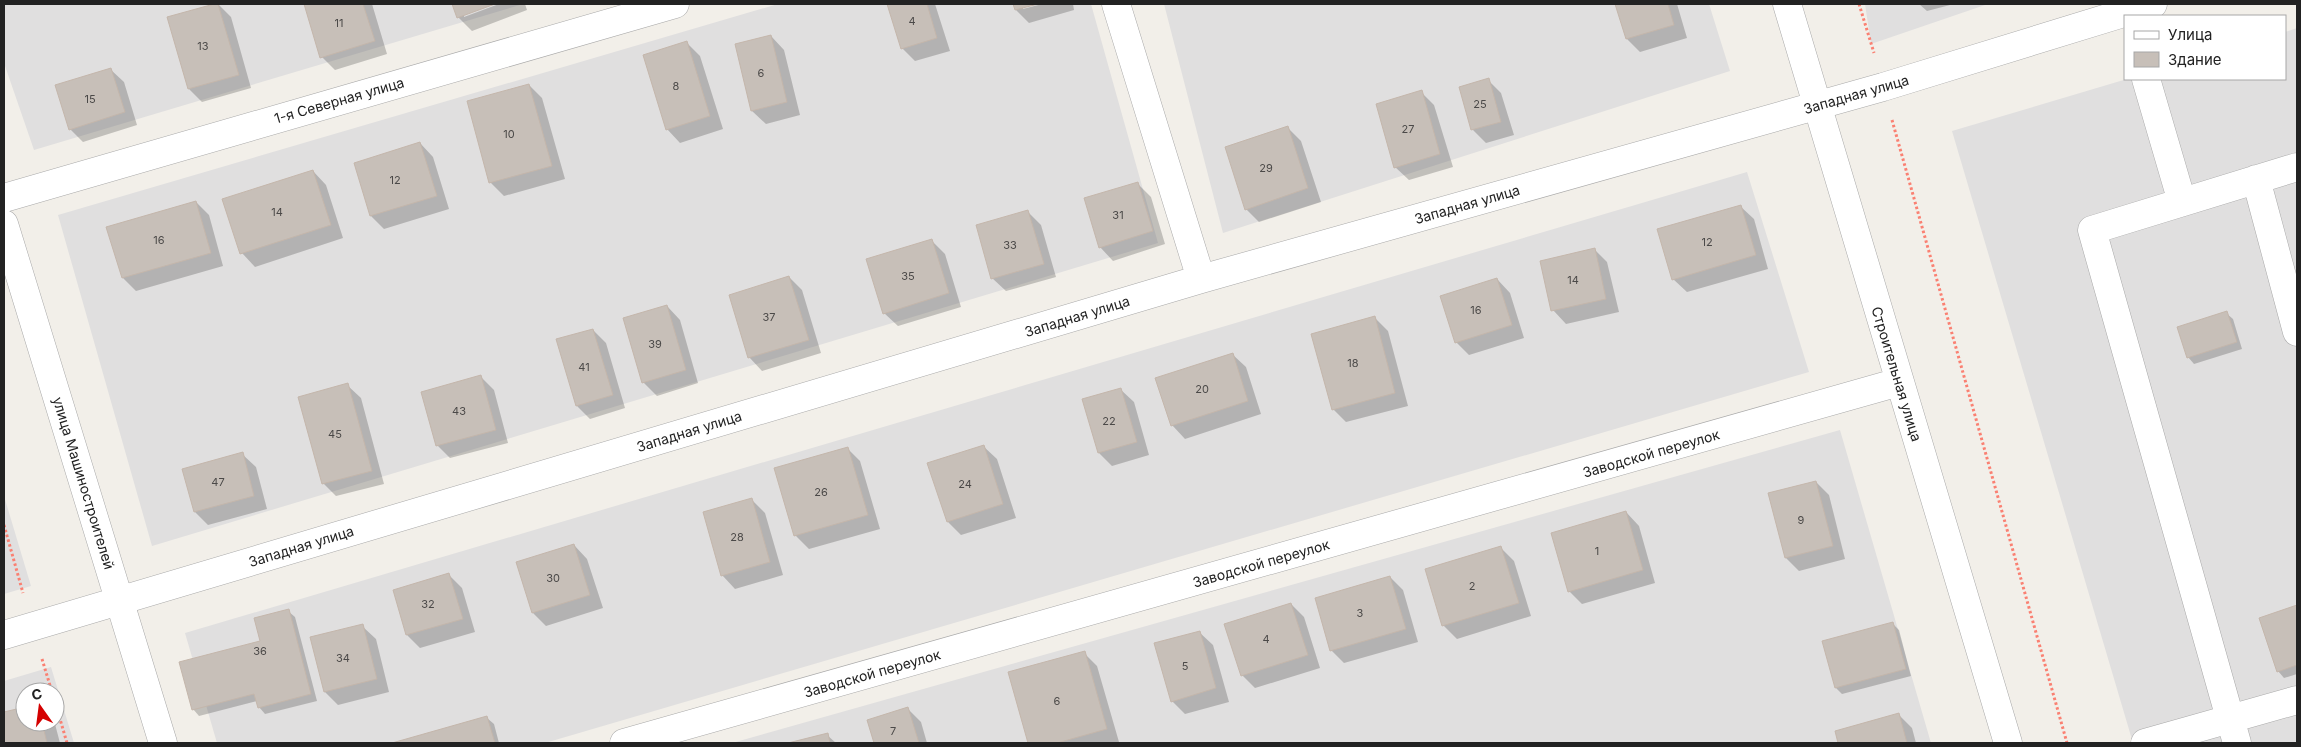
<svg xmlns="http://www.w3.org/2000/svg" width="2301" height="747" font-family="Inter,sans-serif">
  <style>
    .residential { fill: #e0dfdf; fill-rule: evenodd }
    .shadow { fill: #0003 }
    .building { fill: #c7bfb8; stroke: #c4b6ab }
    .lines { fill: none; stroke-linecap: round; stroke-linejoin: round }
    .minor-casing { stroke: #a9a9a9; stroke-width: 29 }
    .path { stroke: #fa8072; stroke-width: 3; stroke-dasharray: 2.5 2.5; stroke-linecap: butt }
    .minor { stroke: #fff; stroke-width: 28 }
    .labels { text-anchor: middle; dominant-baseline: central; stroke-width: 4; stroke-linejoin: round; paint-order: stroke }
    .number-label { font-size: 11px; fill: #4b4948 }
    .street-label { font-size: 14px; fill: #222; stroke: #fff }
  </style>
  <rect width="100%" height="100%" fill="#f2efe9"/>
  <path class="residential" d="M4,4H523L34,150L4,63Z
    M778,4H1091L1158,243L152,546L58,215Z
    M1164,4H1709L1730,71L1223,233Z
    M1865,4H1988L1871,44Z
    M2297,28V743H2133L1952,131L2127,79H2285V32Z
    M1747,172L1809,372L545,743H217L185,633Z
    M1840,430L1931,743H732Z
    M4,496L31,586L4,594Z
    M51,667L74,743H4V681ZM25,692H55V722H25Z"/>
  <path class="shadow" d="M218,4L231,17L251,88L202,102L189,89L169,18Z
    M305,4H372L387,54L335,70L322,57Z
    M453,4H492L464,14V17L499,4H525L527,10L472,31L458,17Z
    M889,4H935L950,51L915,61L902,48Z
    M1014,4H1033L1023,7V9L1042,4H1073L1074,10L1029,23L1016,10Z
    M1616,4H1677L1687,38L1640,52L1627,39Z
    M1919,4H1954L1927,11Z
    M771,36L784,50L800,115L766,124L752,111L737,44Z
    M686,42L700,56L723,129L680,143L667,129Z
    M110,69L124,82L137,125L83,142L70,129Z
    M1488,80L1501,93L1514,135L1486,143L1473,130L1461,88Z
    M529,85L542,98L565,179L504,196L491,183L468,102Z
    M1421,92L1434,105L1453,167L1409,180L1395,167Z
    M1288,128L1301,141L1321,202L1259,222L1246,209Z
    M420,143L433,157L449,209L384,229L371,216L355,164Z
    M313,171L326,185L343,238L255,267L242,253Z
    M1138,184L1151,197L1165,244L1113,261L1100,247Z
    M196,202L209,215L223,266L136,291L123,278Z
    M1740,206L1754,219L1768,269L1687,292L1673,279Z
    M1028,212L1041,225L1056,277L1006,291L992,278Z
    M931,240L945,254L961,307L898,326L884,313Z
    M1594,249L1607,262L1619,312L1566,324L1553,310Z
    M789,277L802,290L821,353L762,371L749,357Z
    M1497,279L1510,293L1524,338L1469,355L1456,342Z
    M667,306L680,320L698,383L657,396L643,382Z
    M2226,313L2233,319L2242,349L2194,364L2188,357Z
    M1375,318L1388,331L1408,406L1346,422L1333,409Z
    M593,330L606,343L625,408L590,419L577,406L558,340Z
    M1232,354L1246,367L1261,414L1185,439L1172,425Z
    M481,377L494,390L508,443L450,458L437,445Z
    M347,385L361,398L384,484L336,496L323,483Z
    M1120,389L1134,402L1149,455L1112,466L1099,453L1083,400Z
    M983,446L997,459L1016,518L961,535L948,522L929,464Z
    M847,448L860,461L880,529L809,549L796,536L776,469Z
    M242,454L256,467L267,509L208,525L195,512Z
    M1816,482L1829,495L1845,559L1799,571L1786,558Z
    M752,500L765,513L783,575L735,589L722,575Z
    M1626,512L1639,526L1655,583L1582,604L1569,591Z
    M574,545L587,559L603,608L546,626L533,613Z
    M1501,548L1514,561L1531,616L1457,639L1443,625Z
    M449,575L462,588L475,632L420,648L407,635Z
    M1390,577L1403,590L1418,642L1344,663L1331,650Z
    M1291,604L1304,617L1320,668L1255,688L1242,675Z
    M2297,606V674L2284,678L2278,671L2260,619Z
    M288,611L295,617L317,701L265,714L259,707L257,701L199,716L193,709L261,642Z
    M1892,623L1899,630L1911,676L1842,694L1836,688Z
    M362,626L376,639L389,692L338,705L325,692L311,638Z
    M1199,632L1213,645L1229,702L1185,714L1172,701Z
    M1084,653L1097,666L1119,742L1029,743L1010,673Z
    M25,708V722L55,724L60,743H4V714Z
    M908,709L921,722L927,743H875L869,720Z
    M1899,715L1912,728L1916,743H1839L1836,732Z
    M487,718L494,724L499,743H396Z
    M827,735L836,743H793Z"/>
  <path class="building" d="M214,4H218L239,75L188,89L167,17Z
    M304,4H363L375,41L320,58Z
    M452,4H495L457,18Z
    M887,4H927L937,38L901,49Z
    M1013,4H1038L1015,10Z
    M1615,4H1668L1674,25L1626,39Z
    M771,35L787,102L751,111L735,44Z
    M687,41L710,116L666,130L643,55Z
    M111,68L125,112L69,130L55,85Z
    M1489,78L1501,122L1471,130L1459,87Z
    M529,84L552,166L489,183L467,101Z
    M1422,90L1440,154L1394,168L1376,104Z
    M1288,126L1308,188L1245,210L1225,147Z
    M420,142L437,196L370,216L354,163Z
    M313,170L331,225L240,254L222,199Z
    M1138,182L1153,231L1099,248L1084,198Z
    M196,201L211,253L122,278L106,227Z
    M1741,205L1756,255L1672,280L1657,229Z
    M1028,210L1044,264L991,279L976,225Z
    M932,239L949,293L883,314L866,259Z
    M1595,248L1606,299L1551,311L1540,261Z
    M789,276L809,340L748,358L729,295Z
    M1497,278L1512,325L1455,343L1440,296Z
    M667,305L686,370L642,383L623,318Z
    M2227,311L2237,342L2187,358L2177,327Z
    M1375,316L1395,393L1332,410L1311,334Z
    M593,329L613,395L576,406L556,339Z
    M1233,353L1248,401L1171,426L1155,378Z
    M481,375L496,430L436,446L421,392Z
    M348,383L372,471L322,484L298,397Z
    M1121,388L1137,442L1098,453L1082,399Z
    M984,445L1003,504L947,522L927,463Z
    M848,447L868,515L794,536L774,468Z
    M243,452L254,496L194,512L182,469Z
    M1816,481L1833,546L1785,558L1768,493Z
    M752,498L770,562L721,576L703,512Z
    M1626,511L1643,570L1568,592L1551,533Z
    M574,544L590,595L532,613L516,562Z
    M1501,546L1519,603L1442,626L1425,569Z
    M449,573L463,619L406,635L393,590Z
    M1390,576L1406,629L1330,651L1315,598Z
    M1291,603L1308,655L1241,676L1224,624Z
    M2297,605V665L2277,672L2259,618Z
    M289,609L311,694L258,708L254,694L192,710L179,662L260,641L254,618Z
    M1893,622L1906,669L1835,688L1822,641Z
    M363,624L377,679L324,692L310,637Z
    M1200,631L1216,688L1171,702L1154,643Z
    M1085,651L1107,729L1057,743H1028L1008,672Z
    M25,707V722H42L47,743H4V712Z
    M908,707L919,743H874L867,720Z
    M1899,713L1907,743H1838L1835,731Z
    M487,716L495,743H392Z
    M828,733L830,743H788Z"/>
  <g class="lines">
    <defs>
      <path id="minor" d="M1116,4L1201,279
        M1787,4L2008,743
        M2146,79L2182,202
        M2256,179L2297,332
        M4,198L675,4
        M4,224L163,743
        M4,635L1201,279L1883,87L2153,4
        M624,743L1899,382
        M2145,743L2297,700
        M2237,743L2092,230L2297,167"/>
    </defs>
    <use href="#minor" class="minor-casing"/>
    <path class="path" d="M1859,4L1874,53
      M1892,120L2067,743
      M4,525L23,593
      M42,659L52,692
      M55,702L67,743"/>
    <use href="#minor" class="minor"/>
  </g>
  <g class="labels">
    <g class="number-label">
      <text x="912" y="21">4</text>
      <text x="339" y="23">11</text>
      <text x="203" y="46">13</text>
      <text x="761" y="73">6</text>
      <text x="676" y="86">8</text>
      <text x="90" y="99">15</text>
      <text x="1480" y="104">25</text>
      <text x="1408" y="129">27</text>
      <text x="509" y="134">10</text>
      <text x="1266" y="168">29</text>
      <text x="395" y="180">12</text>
      <text x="277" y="212">14</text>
      <text x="1118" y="215">31</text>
      <text x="159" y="240">16</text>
      <text x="1707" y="242">12</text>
      <text x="1010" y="245">33</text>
      <text x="908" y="276">35</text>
      <text x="1573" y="280">14</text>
      <text x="1476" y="310">16</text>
      <text x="769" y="317">37</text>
      <text x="655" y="344">39</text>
      <text x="1353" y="363">18</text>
      <text x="584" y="367">41</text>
      <text x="1202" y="389">20</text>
      <text x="459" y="411">43</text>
      <text x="1109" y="421">22</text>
      <text x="335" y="434">45</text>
      <text x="218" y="482">47</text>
      <text x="965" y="484">24</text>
      <text x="821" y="492">26</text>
      <text x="1801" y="520">9</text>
      <text x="737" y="537">28</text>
      <text x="1597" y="551">1</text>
      <text x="553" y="578">30</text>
      <text x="1472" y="586">2</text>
      <text x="428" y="604">32</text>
      <text x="1360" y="613">3</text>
      <text x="1266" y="639">4</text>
      <text x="260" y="651">36</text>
      <text x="343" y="658">34</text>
      <text x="1185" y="666">5</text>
      <text x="1057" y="701">6</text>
      <text x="893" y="731">7</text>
    </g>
    <g class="street-label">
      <text transform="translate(1856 94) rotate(-16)">Западная улица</text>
      <text transform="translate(339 100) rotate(-16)">1-я Северная улица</text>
      <text transform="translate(1467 204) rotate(-16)">Западная улица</text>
      <text transform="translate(1077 316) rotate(-17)">Западная улица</text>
      <text transform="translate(1897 374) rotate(73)">Строительная улица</text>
      <text transform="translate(689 431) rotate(-17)">Западная улица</text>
      <text transform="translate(1651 453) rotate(-16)">Заводской переулок</text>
      <text transform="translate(84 483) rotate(73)">улица Машиностроителей</text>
      <text transform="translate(301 546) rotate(-17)">Западная улица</text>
      <text transform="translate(1261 563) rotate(-16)">Заводской переулок</text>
      <text transform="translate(872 673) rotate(-16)">Заводской переулок</text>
    </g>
  </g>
  <rect width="2301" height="747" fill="none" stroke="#222222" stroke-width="10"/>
  <rect x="2124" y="15" width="162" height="65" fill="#ffffff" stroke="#a7a7a7"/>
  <rect x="2134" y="31" width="25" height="8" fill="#ffffff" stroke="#a7a7a7"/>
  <text x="2168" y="40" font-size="15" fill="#222222">Улица</text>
  <rect x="2134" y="52" width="25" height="15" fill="#c7bfb8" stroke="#a7a7a7"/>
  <text x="2168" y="65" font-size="15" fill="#222222">Здание</text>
  <g transform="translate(40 707) rotate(346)"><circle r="24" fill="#ffffff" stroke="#a7a7a7"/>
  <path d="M0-4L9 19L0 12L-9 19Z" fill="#d40000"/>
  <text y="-8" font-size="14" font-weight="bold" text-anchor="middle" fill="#222222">С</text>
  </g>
</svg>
